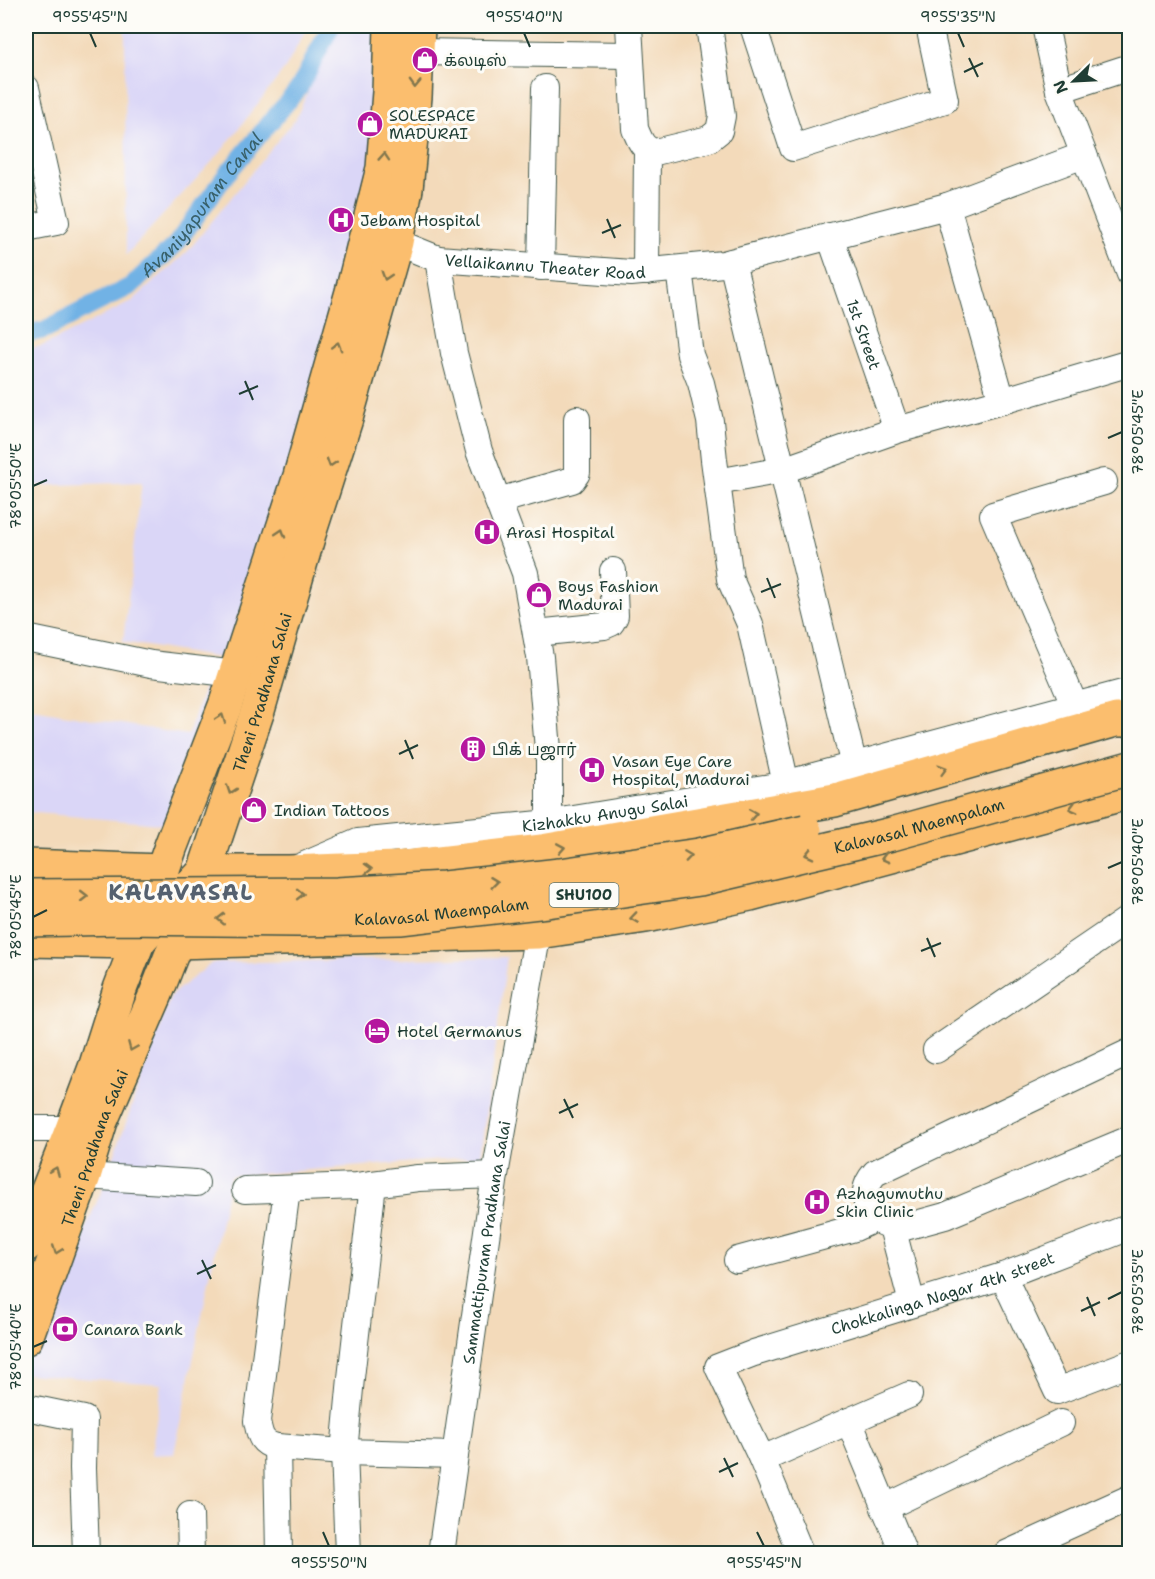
<svg xmlns="http://www.w3.org/2000/svg" width="1155" height="1579" font-family="'Shantell Sans','Noto Sans Tamil',sans-serif">
  <style>
    .built { fill: #dad6f7 }
    .lines { fill: none; stroke-linecap: round; stroke-linejoin: round }
    .canal { stroke: #71b2e5; stroke-width: 18 }
    .minor-casing { stroke: #3f5548; stroke-width: 28 }
    .major-casing { stroke: #3f5548; stroke-width: 36 }
    .minor { stroke: #fff; stroke-width: 26 }
    .major { stroke: #fbbe6e; stroke-width: 33 }
    .major-bridge-casing { stroke: #3f5548; stroke-width: 36; stroke-linecap: butt }
    .major-bridge { stroke: #fbbe6e; stroke-width: 33 }
    .oneway { stroke: #82774e }
    .ticks { fill: none; stroke: #1f3d34; stroke-width: 2 }
    .labels { text-anchor: middle; dominant-baseline: central; stroke-width: 6; stroke-linejoin: round; paint-order: stroke }
    .shield { fill: #fdfcf7; stroke: #62766e; stroke-width: 1.5 }
    .shield-label { font-size: 15px; font-weight: bold; fill: #1f3d34 }
    .poi-label { font-size: 16px; fill: #1f3d34; stroke: #fdfcf7; text-anchor: start }
    .street-label { font-size: 16px; fill: #1f3d34; stroke: #fdfcf7 }
    .water-label { font-size: 18px; font-style: italic; fill: #386069; stroke: #fdfcf7 }
    .district-label { font-size: 22px; font-weight: bold; letter-spacing: 1.5px; fill: #55616f; stroke: #fdfcf7 }
    .neatline { fill: none; stroke: #1f3d34; stroke-width: 2 }
    .ticks-label { font-size: 15px; text-anchor: middle; fill: #1f3d34 }
  </style>
  <rect width="100%" height="100%" fill="#fdfcf7"/>
  <filter id="ink" filterUnits="userSpaceOnUse"><feTurbulence type="fractalNoise" baseFrequency=".0167" numOctaves="2"/><feDisplacementMap in="SourceGraphic" scale="12" xChannelSelector="R" yChannelSelector="G"/><feConvolveMatrix kernelMatrix="1 2 1 2 8 2 1 2 1" color-interpolation-filters="sRGB"/></filter>
  <filter id="wash" filterUnits="userSpaceOnUse"><feTurbulence type="fractalNoise" baseFrequency=".008" numOctaves="4" result="noise"/><feDisplacementMap in="SourceGraphic" scale="24" xChannelSelector="R" yChannelSelector="G"/><feGaussianBlur stdDeviation="1.35" result="paint"/><feColorMatrix in="noise" values="0 0 0 0 0 0 0 0 0 0 0 0 0 0 0 0 0 1.4 0 .05"/><feComposite in="paint" operator="in"/></filter>
  <g filter="url(#wash)">
    <rect width="100%" height="100%" fill="#f3daba"/>
    <path class="built" d="M125,26H308L286,67L220,153L126,255Z
      M337,26H386L379,160L232,660L123,642L142,482L26,486V349L42,346L131,302L187,252L296,118Z
      M208,676L232,681L171,825L26,812V708L188,735Z
      M507,957L480,1157L230,1176L174,1454L151,1455L162,1384L26,1374V1364L103,1188L171,995L212,963Z"/>
    <g class="lines">
      <path class="canal" id="s1" d="M26,334L44,330L131,286L176,244L226,175L299,88L331,26"/>
    </g>
  </g>
  <g filter="url(#ink)">
    <g class="lines">
      <defs>
        <g id="minor">
          <path d="M629,26L635,129C640,140 642,149 655,152L709,139L719,131L722,116L709,26"/>
          <path d="M753,26L793,148L945,100L929,26"/>
          <path d="M1045,26L1059,90L1130,274"/>
          <path d="M417,52L630,55"/>
          <path d="M26,88L56,222L26,228"/>
          <path d="M1059,90L1130,67"/>
          <path d="M947,206L1084,155"/>
          <path id="s2" d="M830,236L897,430"/>
          <path d="M396,242L438,259"/>
          <path d="M732,262L854,766"/>
          <path d="M541,267L545,88"/>
          <path d="M679,269L690,355L701,383L710,421L714,460L730,579L750,624L786,784"/>
          <path d="M646,272L647,150"/>
          <path d="M717,482L783,470L897,430L1002,401L1130,363"/>
          <path d="M498,501L572,480L577,473V419"/>
          <path d="M536,633L604,626L611,623L615,616L613,571"/>
          <path d="M26,638L151,664L236,674"/>
          <path d="M1075,706L993,515L1104,482"/>
          <path id="s3" d="M549,823V761L540,657L525,573L479,451L454,353L438,259L631,273L723,264L947,206L1002,401"/>
          <path id="s4" d="M300,867L358,842L549,823L777,786L1130,691"/>
          <path d="M936,1050L1130,918"/>
          <path d="M26,1129H72"/>
          <path d="M84,1176L196,1183"/>
          <path d="M287,1189L257,1421C260,1436 261,1443 277,1447L344,1452L455,1455"/>
          <path d="M245,1190L357,1186L418,1178L495,1175"/>
          <path d="M870,1217L898,1229L945,1216L1130,1139"/>
          <path d="M892,1227L912,1303"/>
          <path d="M737,1260L855,1228L866,1223L870,1217C866,1198 861,1189 875,1173L1130,1052"/>
          <path d="M1003,1276L1057,1391L1130,1363"/>
          <path d="M26,1407L84,1419L83,1468L86,1554"/>
          <path d="M277,1447L279,1554"/>
          <path d="M761,1457L774,1454L849,1421"/>
          <path d="M884,1508L1061,1423"/>
          <path d="M190,1515L191,1554"/>
          <path d="M348,1554L344,1452L351,1378L373,1184"/>
          <path id="s5" d="M441,1554L495,1175L538,932"/>
          <path id="s6" d="M801,1554L761,1457L718,1367L754,1353L1003,1276L1130,1227"/>
          <path d="M904,1554L849,1421L909,1395"/>
          <path d="M1006,1554L1130,1498"/>
        </g>
        <g id="major">
          <path d="M26,866L162,871L176,942L538,932L646,916L750,894L1130,792"/>
          <path d="M191,886L204,872H289L396,868L542,851L835,800L1116,720H1130"/>
          <path d="M26,940L138,942L151,927"/>
          <path d="M26,1245L72,1129L96,1065L120,989L138,942L171,846L225,706L300,476L352,292L383,168L389,92L391,26"/>
          <path id="s7" d="M26,1338L84,1176L101,1121L156,994L204,872L259,707L309,534L345,422L396,242L406,189L415,97L418,26"/>
        </g>
      </defs>
      <use href="#minor" class="minor-casing"/>
      <use href="#major" class="major-casing"/>
      <use href="#minor" class="minor"/>
      <use href="#major" class="major"/>
      <defs>
        <g id="major-bridge">
          <path d="M26,896L337,894L444,888L560,875L699,855L805,831"/>
          <path id="s8" d="M26,920L121,918L298,920L400,918L547,901L700,879L892,834L1130,768"/>
        </g>
      </defs>
      <use href="#major-bridge" class="major-bridge-casing"/>
      <use href="#major-bridge" class="major-bridge"/>
    </g>
    <defs><path id="oneway-chevron" d="M-2-3.5L2.5 0L-2 3.5" fill="none" stroke-width="1.6" stroke-linecap="round" stroke-linejoin="round" transform="scale(1.5)"/></defs>
    <g class="oneway">
      <use href="#oneway-chevron" transform="translate(415 84) rotate(92)"/>
      <use href="#oneway-chevron" transform="translate(384 157) rotate(-86)"/>
      <use href="#oneway-chevron" transform="translate(386 276) rotate(107)"/>
      <use href="#oneway-chevron" transform="translate(337 346) rotate(-74)"/>
      <use href="#oneway-chevron" transform="translate(331 463) rotate(108)"/>
      <use href="#oneway-chevron" transform="translate(281 533) rotate(-72)"/>
      <use href="#oneway-chevron" transform="translate(221 718) rotate(-69)"/>
      <use href="#oneway-chevron" transform="translate(943 769) rotate(-16)"/>
      <use href="#oneway-chevron" transform="translate(231 790) rotate(109)"/>
      <use href="#oneway-chevron" transform="translate(1073 808) rotate(165)"/>
      <use href="#oneway-chevron" transform="translate(753 814) rotate(-10)"/>
      <use href="#oneway-chevron" transform="translate(561 848) rotate(-10)"/>
      <use href="#oneway-chevron" transform="translate(809 854) rotate(167)"/>
      <use href="#oneway-chevron" transform="translate(688 856) rotate(-8)"/>
      <use href="#oneway-chevron" transform="translate(885 858) rotate(165)"/>
      <use href="#oneway-chevron" transform="translate(368 869) rotate(-2)"/>
      <use href="#oneway-chevron" transform="translate(494 882) rotate(-7)"/>
      <use href="#oneway-chevron" transform="translate(300 894)"/>
      <use href="#oneway-chevron" transform="translate(84 896)"/>
      <use href="#oneway-chevron" transform="translate(634 918) rotate(172)"/>
      <use href="#oneway-chevron" transform="translate(221 919) rotate(-179)"/>
      <use href="#oneway-chevron" transform="translate(132 1047) rotate(113)"/>
      <use href="#oneway-chevron" transform="translate(55 1171) rotate(-68)"/>
      <use href="#oneway-chevron" transform="translate(57 1250) rotate(110)"/>
    </g>
  </g>
  <path class="ticks" d="M90,33L96,47M524,33L530,47M958,33L964,47M969,58L978,77M964,72L983,63M607,219L615,238M602,233L621,225M245,381L253,400M239,394L258,386M1108,438L1122,432M33,486L47,480M767,578L775,598M761,592L781,584M405,740L413,759M399,754L418,745M1108,868L1122,862M33,917L47,910M927,938L935,957M921,951L941,943M564,1099L573,1118M559,1113L578,1104M202,1260L211,1279M197,1274L216,1265M1087,1297L1095,1316M1108,1299L1122,1292M1081,1311L1100,1302M33,1347L47,1341M724,1458L733,1477M719,1472L738,1463M323,1532L329,1546M757,1532L764,1546"/>
  <defs>
    <symbol id="shop-disc" viewBox="-11 -11 22 22"><circle r="9.5" fill="#b5179e" stroke="#fdfcf7"/><path d="M-5-2.5h2.3a2.7 3.5 0 0 1 5.4 0H5L5.5 6h-11ZM-1.5-2.5h3a1.5 2.3 0 0 0-3 0Z" fill="#fff"/></symbol>
    <symbol id="hospital-disc" viewBox="-11 -11 22 22"><circle r="9.5" fill="#b5179e" stroke="#fdfcf7"/><path d="M-5-5h3v3.5h4V-5h3V5h-3V1.5h-4V5h-3Z" fill="#fff"/></symbol>
    <symbol id="building-disc" viewBox="-11 -11 22 22"><circle r="9.5" fill="#b5179e" stroke="#fdfcf7"/><path d="M-4-6H4V6H1V3H-1V6H-4ZM-2.5-4.3h1.7v1.8h-1.7ZM.8-4.3h1.7v1.8H.8ZM-2.5-1h1.7V.8h-1.7ZM.8-1h1.7V.8H.8Z" fill="#fff"/></symbol>
    <symbol id="hotel-disc" viewBox="-11 -11 22 22"><circle r="9.5" fill="#b5179e" stroke="#fdfcf7"/><path d="M-6-4.5h1.5V1H6V5H4.5V3h-9V5H-6ZM-4 0a1.8 1.8 0 1 1 3.6 0ZM.5 0V-2.5h3Q6-2.5 6 0Z" fill="#fff"/></symbol>
    <symbol id="bank-disc" viewBox="-11 -11 22 22"><circle r="9.5" fill="#b5179e" stroke="#fdfcf7"/><path d="M-6-4H6V4H-6ZM0-2.3a2.3 2.3 0 1 0 0 4.6a2.3 2.3 0 1 0 0-4.6Z" fill="#fff"/></symbol>
  </defs>
  <g fill-rule="evenodd">
    <use href="#shop-disc" x="410" y="45" width="30" height="30"/>
    <use href="#shop-disc" x="355" y="109" width="30" height="30"/>
    <use href="#hospital-disc" x="326" y="205" width="30" height="30"/>
    <use href="#hospital-disc" x="472" y="517" width="30" height="30"/>
    <use href="#shop-disc" x="524" y="580" width="30" height="30"/>
    <use href="#building-disc" x="458" y="734" width="30" height="30"/>
    <use href="#hospital-disc" x="577" y="755" width="30" height="30"/>
    <use href="#shop-disc" x="239" y="795" width="30" height="30"/>
    <use href="#hotel-disc" x="362" y="1016" width="30" height="30"/>
    <use href="#hospital-disc" x="802" y="1187" width="30" height="30"/>
    <use href="#bank-disc" x="50" y="1314" width="30" height="30"/>
  </g>
  <g class="labels">
    <rect class="shield" x="549.5" y="883" width="69" height="24" rx="4.5"/>
    <g class="shield-label">
      <text x="584" y="895">SHU100</text>
    </g>
    <g class="poi-label">
      <text x="444" y="60">க்லடிஸ்</text>
      <text x="389" y="115">SOLESPACE<tspan x="389" dy="18">MADURAI</tspan></text>
      <text x="360" y="220">Jebam Hospital</text>
      <text x="506" y="532">Arasi Hospital</text>
      <text x="558" y="586">Boys Fashion<tspan x="558" dy="18">Madurai</tspan></text>
      <text x="492" y="749">பிக் பஜார்</text>
      <text x="612" y="761">Vasan Eye Care<tspan x="612" dy="18">Hospital, Madurai</tspan></text>
      <text x="274" y="810">Indian Tattoos</text>
      <text x="397" y="1031">Hotel Germanus</text>
      <text x="836" y="1193">Azhagumuthu<tspan x="836" dy="18">Skin Clinic</tspan></text>
      <text x="84" y="1329">Canara Bank</text>
    </g>
    <g class="street-label">
      <text stroke="none"><textPath href="#s3" startOffset="686">Vellaikannu Theater Road</textPath></text>
      <text stroke="none"><textPath href="#s2" startOffset="104">1st Street</textPath></text>
      <text stroke="none"><textPath href="#s7" startOffset="688">Theni Pradhana Salai</textPath></text>
      <text stroke="none"><textPath href="#s4" startOffset="312">Kizhakku Anugu Salai</textPath></text>
      <text stroke="none"><textPath href="#s8" startOffset="902">Kalavasal Maempalam</textPath></text>
      <text stroke="none"><textPath href="#s8" startOffset="416">Kalavasal Maempalam</textPath></text>
      <text stroke="none"><textPath href="#s7" startOffset="202">Theni Pradhana Salai</textPath></text>
      <text stroke="none"><textPath href="#s5" startOffset="315">Sammattipuram Pradhana Salai</textPath></text>
      <text stroke="none"><textPath href="#s6" startOffset="441">Chokkalinga Nagar 4th street</textPath></text>
    </g>
    <g class="water-label">
      <text stroke="none"><textPath href="#s1" startOffset="224">Avaniyapuram Canal</textPath></text>
    </g>
    <g class="district-label">
      <text x="181" y="892">KALAVASAL</text>
    </g>
  </g>
  <rect width="1155" height="1579" fill="none" stroke="#fdfcf7" stroke-width="66"/>
  <g transform="translate(1074 81) rotate(246)" stroke="#fdfcf7" stroke-width="4.5" paint-order="stroke">
  <path d="M0-4.5L10 22L0 15L-10 22Z" fill="#1f3d34"/>
  <text y="-9" font-size="16" font-weight="bold" text-anchor="middle" fill="#1f3d34">N</text>
  </g>
  <rect x="33" y="33" width="1089" height="1513" class="neatline"/>
  <g class="ticks-label">
    <text x="90" y="22">9°55'45"N</text>
    <text x="524" y="22">9°55'40"N</text>
    <text x="958" y="22">9°55'35"N</text>
    <text transform="translate(1138 432) rotate(-90)" y="5">78°05'45"E</text>
    <text transform="translate(16 486) rotate(-90)" y="5">78°05'50"E</text>
    <text transform="translate(1138 862) rotate(-90)" y="5">78°05'40"E</text>
    <text transform="translate(16 917) rotate(-90)" y="5">78°05'45"E</text>
    <text transform="translate(1138 1292) rotate(-90)" y="5">78°05'35"E</text>
    <text transform="translate(16 1347) rotate(-90)" y="5">78°05'40"E</text>
    <text x="329" y="1568">9°55'50"N</text>
    <text x="764" y="1568">9°55'45"N</text>
  </g>
</svg>
